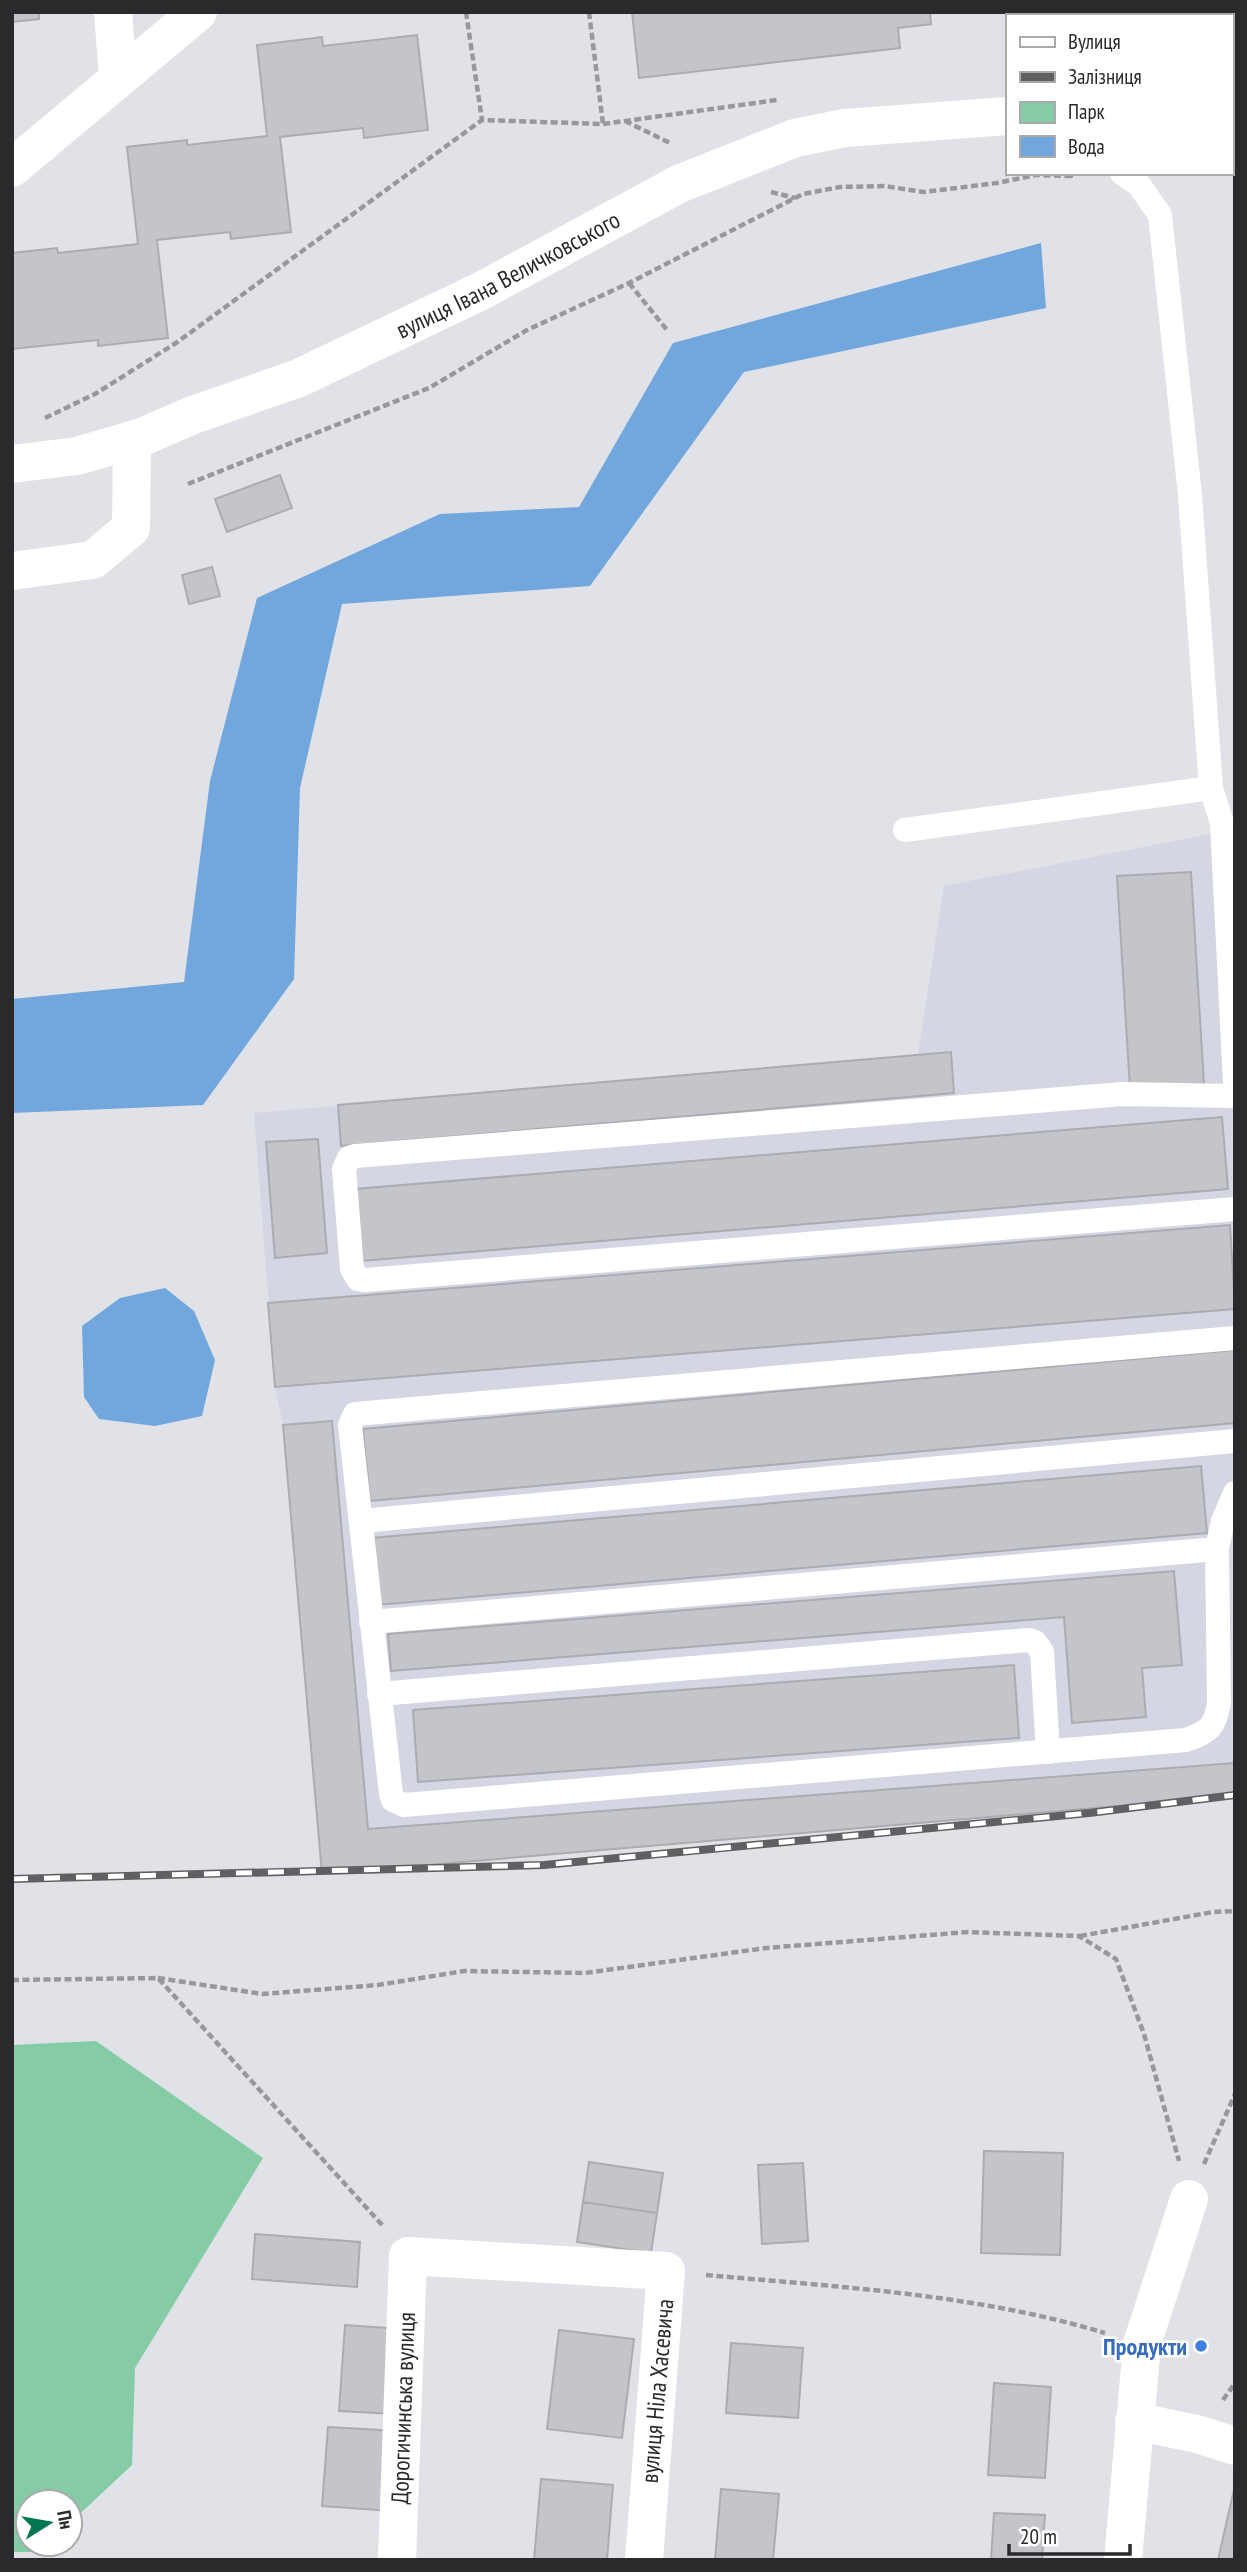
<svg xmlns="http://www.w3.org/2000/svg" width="1247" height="2572" font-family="'PT Sans Narrow',sans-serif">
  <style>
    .built { fill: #d4d6e3 }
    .green { fill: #85cba5 }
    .water { fill: #71a7dd }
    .building { fill: #c4c5ca; stroke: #abacb1; stroke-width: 2 }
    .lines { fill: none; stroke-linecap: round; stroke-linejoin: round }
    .path { stroke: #98989c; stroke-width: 4.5; stroke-dasharray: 7 3.5; stroke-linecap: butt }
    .lane { stroke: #fff; stroke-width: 24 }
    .street { stroke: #fff; stroke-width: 38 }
    .rail-casing { stroke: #5f6062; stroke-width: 8 }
    .rail { stroke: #fff; stroke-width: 5; stroke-dasharray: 16; stroke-linecap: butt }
    .shop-dot { fill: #3f7fe0; stroke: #fff; stroke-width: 2.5 }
    .labels { text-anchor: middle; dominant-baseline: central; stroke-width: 5; stroke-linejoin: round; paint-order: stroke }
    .street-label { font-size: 24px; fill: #2a2a2c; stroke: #fff }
    .shop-label { font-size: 24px; font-weight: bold; fill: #366cbe; stroke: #fff; text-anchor: end }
  </style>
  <rect width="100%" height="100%" fill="#e1e2e7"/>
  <path class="built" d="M1114,12H1235V77L1231,75V16H1114Z
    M1235,829V1796L322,1874L283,1425L275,1387L254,1113L918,1055L944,886Z"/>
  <path class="green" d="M96,2041L263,2158L135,2368L132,2465L70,2523V2502H28V2544H47L39,2552H12V2045Z"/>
  <path class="water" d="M1041,243L1046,308L744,372L590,586L342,604L300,788L294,979L203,1105L12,1113V999L184,982L210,781L257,598L440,514L579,507L673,343Z
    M165,1288L194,1311L215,1360L202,1416L155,1426L99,1419L84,1397L82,1326L120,1298Z"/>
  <path class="building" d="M12,12H39V19L12,22Z
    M632,12H930L931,24L898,28L900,48L639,78Z
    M417,35L428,130L364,138L363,128L280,137L291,232L231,239L230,232L157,240L168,338L98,346V340L12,349V253L57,248L58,253L138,244L127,147L187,140V145L267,136L257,45L322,37L323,46Z
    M280,475L292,508L227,532L215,499Z
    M212,567L220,596L189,604L182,575Z
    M1191,872L1204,1084L1130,1089L1117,876Z
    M951,1052L954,1093L341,1146L338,1105Z
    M1222,1117L1228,1189L361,1261L355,1189Z
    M318,1139L327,1253L275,1258L266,1142Z
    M1230,1225L1235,1309L275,1387L268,1303Z
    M1235,1350V1423L370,1501L363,1429Z
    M332,1421L368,1829L1235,1763V1796L322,1874L283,1425Z
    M1201,1466L1207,1533L377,1605L371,1538Z
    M1174,1571L1182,1665L1142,1668L1146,1717L1072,1723L1064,1617L391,1671L388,1634Z
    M1014,1665L1019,1738L418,1782L413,1710Z
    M984,2151L1063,2153L1060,2255L981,2253Z
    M589,2162L663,2173L657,2213L583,2202Z
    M803,2163L808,2241L762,2244L758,2165Z
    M583,2202L657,2213L651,2253L577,2242Z
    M255,2234L360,2242L357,2287L252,2279Z
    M345,2325L401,2329L395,2414L339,2411Z
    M559,2330L634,2339L622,2438L547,2429Z
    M731,2343L803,2348L798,2418L726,2413Z
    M994,2383L1051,2387L1045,2478L988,2475Z
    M328,2427L398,2431L392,2511L322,2506Z
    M541,2479L613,2485L607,2560H534Z
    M1235,2485V2560H1218Z
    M721,2489L779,2494L773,2560H715Z
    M994,2513L1045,2515L1042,2560H991Z"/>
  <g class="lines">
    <path class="path" d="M466,12L482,120
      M589,12L603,124
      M1231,109L1235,110
      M625,121L670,143
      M771,192L795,198
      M629,283L667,330
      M45,418L95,394L176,343L482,120L603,124L777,100
      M188,484L429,388L527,330L629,283L803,194L840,187L884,186L924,192L997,183L1036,175L1071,176V173
      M1080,1936L1213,1912L1235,1911
      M158,1978L262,1994L378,1985L464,1971L585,1973L766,1948L968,1932L1079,1936L1116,1959L1144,2034L1179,2161
      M12,1980L158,1978L384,2227
      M1204,2164L1235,2094
      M706,2275C839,2287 976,2294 1105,2333
      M1223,2400L1235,2383"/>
    <path class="lane" d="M1122,173L1139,185L1160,215L1190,495L1211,788L1222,823L1235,1083
      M905,830L1211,788
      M1235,1096L1123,1094L355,1156L349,1158L344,1169L352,1269L358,1279L365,1280L1235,1209
      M1235,1338L355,1414L350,1425L391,1794L393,1800L404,1805L1186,1740C1209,1732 1215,1727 1219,1703L1217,1549L1223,1521L1235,1493
      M361,1521L1235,1441
      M371,1622L1217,1549
      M379,1694L1029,1640L1035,1642L1042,1652L1048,1752"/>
    <g class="street">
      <path d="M113,12L118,78"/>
      <path d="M1047,12V16"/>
      <path d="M12,168L198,12"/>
      <path id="s1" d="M12,464L77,456L142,437L193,415L299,378L481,291L679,184L795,138L845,128L1007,116"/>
      <path d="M12,571L93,560L131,528L132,440"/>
      <path d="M1134,2421L1197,2434L1235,2446"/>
      <path id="s2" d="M397,2560L408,2256L666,2271L644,2560"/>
      <path d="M1123,2560L1142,2344L1189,2199"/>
    </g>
    <defs>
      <path id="rail" d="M12,1879L544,1865L1089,1813L1235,1795"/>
    </defs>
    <use href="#rail" class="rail-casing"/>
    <use href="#rail" class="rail"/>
  </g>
  <circle class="shop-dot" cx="1201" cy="2346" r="7"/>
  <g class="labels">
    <g class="street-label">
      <text stroke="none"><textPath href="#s1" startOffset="534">вулиця Івана Величковського</textPath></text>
      <text transform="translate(657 2391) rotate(-85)">вулиця Ніла Хасевича</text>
      <text stroke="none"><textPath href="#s2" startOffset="152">Дорогичинська вулиця</textPath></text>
    </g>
    <g class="shop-label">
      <text x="1187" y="2346">Продукти</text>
    </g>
  </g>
  <rect width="1247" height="2572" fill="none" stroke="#2a2a2c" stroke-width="28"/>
  <rect x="1006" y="14" width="228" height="161" fill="#ffffff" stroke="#aaaaab" stroke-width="2"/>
  <rect x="1020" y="37" width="35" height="10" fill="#ffffff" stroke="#aaaaab" stroke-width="2"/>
  <text x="1068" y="49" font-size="21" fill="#2a2a2c">Вулиця</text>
  <rect x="1020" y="72" width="35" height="10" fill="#5f6062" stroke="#aaaaab" stroke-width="2"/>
  <text x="1068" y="84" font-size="21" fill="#2a2a2c">Залізниця</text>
  <rect x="1020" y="102" width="35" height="21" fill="#85cba5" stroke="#aaaaab" stroke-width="2"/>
  <text x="1068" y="119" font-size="21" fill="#2a2a2c">Парк</text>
  <rect x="1020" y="136" width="35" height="21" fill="#71a7dd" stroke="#aaaaab" stroke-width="2"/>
  <text x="1068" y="154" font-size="21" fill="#2a2a2c">Вода</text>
  <g transform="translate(49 2523) rotate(79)"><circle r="33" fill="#ffffff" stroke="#aaaaab" stroke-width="2"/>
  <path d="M0-5L12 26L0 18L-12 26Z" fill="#007652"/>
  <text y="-10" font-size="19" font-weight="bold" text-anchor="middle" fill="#2a2a2c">Пн</text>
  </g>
  <path d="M1009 2544v10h121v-10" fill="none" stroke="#2a2a2c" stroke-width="3.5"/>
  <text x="1020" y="2544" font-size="21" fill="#2a2a2c" stroke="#ffffff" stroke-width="5" paint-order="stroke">20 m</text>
</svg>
